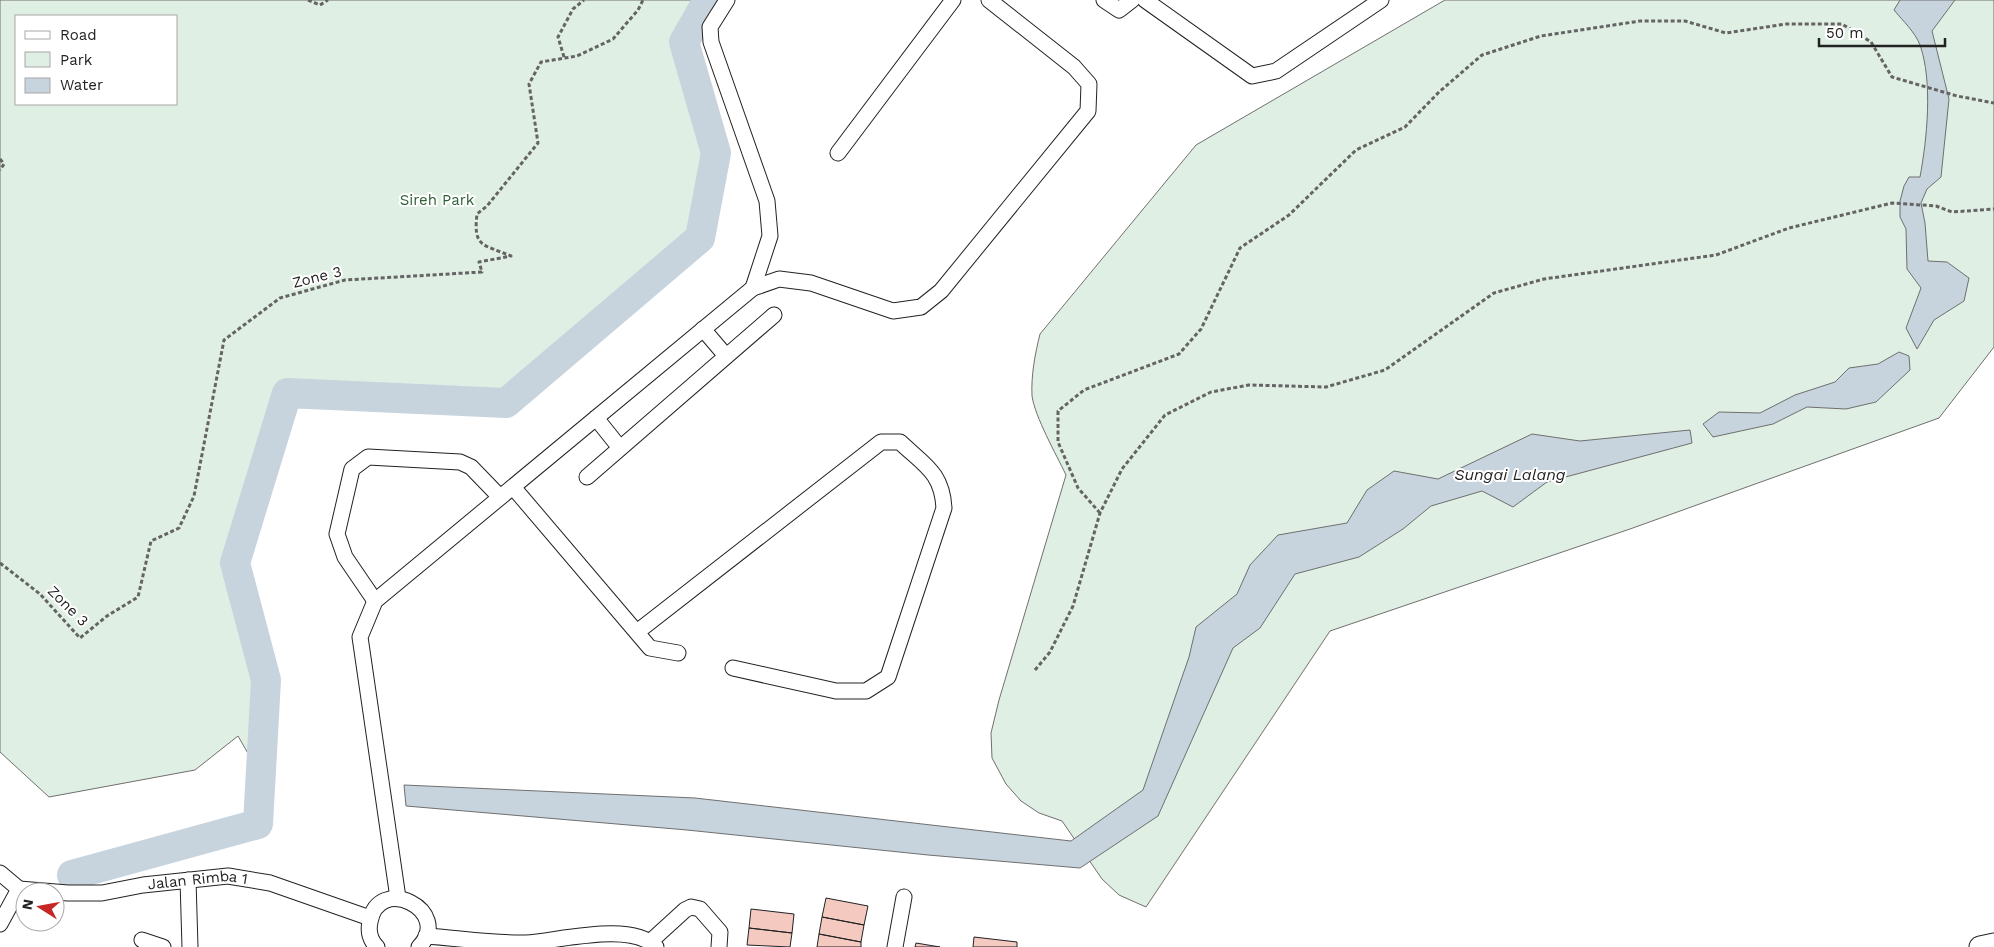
<svg xmlns="http://www.w3.org/2000/svg" width="1994" height="947" font-family="'Work Sans',sans-serif">
  <style>
    .green { fill: #e0efe3; stroke: #6f6f6f; fill-rule: evenodd }
    .water { fill: #c7d3dd; stroke: #6f6f6f }
    .lines { fill: none; stroke-linecap: round; stroke-linejoin: round }
    .river { stroke: #c7d3dd; stroke-width: 30 }
    .building { fill: #f3c9c0; stroke: #222 }
    .street-casing { stroke: #222; stroke-width: 17 }
    .secondary-casing { stroke: #222; stroke-width: 23 }
    .path { stroke: #646464; stroke-width: 3; stroke-dasharray: 4 2.5; stroke-linecap: butt }
    .street { stroke: #fff; stroke-width: 15 }
    .secondary { stroke: #fff; stroke-width: 21 }
    .labels { text-anchor: middle; dominant-baseline: central; stroke-width: 4; stroke-linejoin: round; paint-order: stroke }
    .park-label { font-size: 15px; fill: #2f5e38; stroke: #fff }
    .street-label { font-size: 15px; fill: #222; stroke: #fff }
    .water-label { font-size: 16px; font-style: italic; fill: #222; stroke: #fff }
  </style>
  <rect width="100%" height="100%" fill="#fff"/>
  <path class="green" d="M0,0H708L684,42L716,153L700,238L506,403L287,393L235,563L266,680L261,776L238,736L195,770L49,797L0,752ZM16,16H176V104H16Z
    M1445,0H1994V347L1939,418L1630,529L1330,631L1146,907L1119,895L1102,879L1062,821L1039,813L1021,801L1006,784L992,758L991,733L999,700L1066,475C1056,454 1035,417 1032,396C1031,375 1035,354 1040,334L1196,145Z"/>
  <path class="water" d="M1900,0H1955L1932,31L1949,99L1941,177L1927,189L1921,203L1925,223L1928,261L1947,262L1969,278L1964,301L1934,320L1917,349L1906,328L1921,288L1907,269L1906,229L1900,217V201L1904,186L1909,177H1920C1927,139 1933,82 1920,45C1915,32 1903,21 1894,10Z
    M1899,352L1909,356L1910,370L1876,402L1846,409L1807,407L1773,424L1713,437L1703,424L1719,412L1760,413L1795,395L1835,382L1849,368L1878,364Z
    M1690,430L1692,443L1547,482L1513,507L1482,491L1431,506L1403,529L1359,557L1295,574L1260,628L1233,648L1158,816L1080,868L928,855L687,830L406,806L404,785L695,798L1071,841L1143,790L1189,657L1196,627L1237,594L1250,565L1278,535L1347,523L1367,490L1394,471L1438,479L1532,434L1580,441Z"/>
  <g class="lines">
    <path class="river" d="M72,875L258,824L266,680L235,563L287,393L506,403L700,238L716,153L684,42L708,0"/>
  </g>
  <path class="building" d="M826,898L868,906L864,925L822,917Z
    M751,909L794,914L792,933L749,928Z
    M822,917L864,925L861,942L819,934Z
    M749,928L792,933L790,947L747,945Z
    M819,934L861,942V947H817Z
    M974,937L1017,942V947H973Z
    M916,943L940,947H915Z"/>
  <g class="lines">
    <defs>
      <g id="street">
        <path d="M727,0L710,27L711,42L767,201L770,236L753,288"/>
        <path d="M1104,0L1119,10L1132,0"/>
        <path d="M1145,0L1252,76L1276,71L1381,0"/>
        <path d="M838,153L953,0"/>
        <path d="M703,329L726,356"/>
        <path d="M596,418L620,448"/>
        <path d="M587,477L774,315"/>
        <path d="M513,487L650,648L678,653"/>
        <path d="M375,601L345,557L337,534L352,469L368,457L460,462L471,467L500,497"/>
        <path d="M637,632L881,442H900C924,465 942,472 944,508L888,677L866,691H836L733,668"/>
        <path d="M0,873L19,889"/>
        <path d="M188,880L190,947"/>
        <path id="s1" d="M19,889L68,893H102L143,885L228,876L270,883L370,918"/>
        <path d="M398,898L360,637L375,601L753,288L779,279L811,283L893,311L921,307L941,291L1088,111L1089,84L1074,67L989,0"/>
        <path d="M0,924L19,889"/>
        <path d="M426,936C457,938 495,944 526,943C559,941 631,921 656,947"/>
        <path d="M142,940L163,947"/>
        <path d="M651,941L685,910L691,907L700,909L720,932L719,947"/>
        <path d="M377,947C370,940 368,931 370,922C378,873 454,911 419,947"/>
        <path d="M895,947L904,897"/>
      </g>
      <path id="secondary" d="M1980,947L1994,944"/>
    </defs>
    <use href="#street" class="street-casing"/>
    <use href="#secondary" class="secondary-casing"/>
    <path class="path" d="M308,0L320,5L328,0
      M564,57L558,37L573,9L584,0
      M0,159L4,164L0,170
      M1100,513L1078,488L1058,442V411L1084,390L1179,354L1201,329L1240,248L1289,215L1356,150L1405,127L1439,92L1482,55L1541,36L1640,21H1685L1726,33L1786,24H1842L1871,42L1892,77L1957,96L1994,103
      M0,563L40,594L80,638L107,616L138,597L151,541L179,528L194,496L224,340L280,298L345,280L482,272L479,262L511,256C483,244 473,248 477,214L487,206L538,143L529,84L541,62L577,56L613,39L638,10L643,0
      M1035,670L1050,652L1073,606L1100,513L1122,469L1165,415L1211,392L1249,385L1326,387L1385,370L1494,293L1544,279L1716,255L1789,228L1892,203L1936,206L1952,212L1994,209"/>
    <use href="#street" class="street"/>
    <use href="#secondary" class="secondary"/>
  </g>
  <g class="labels">
    <g class="park-label">
      <text x="437" y="200">Sireh Park</text>
    </g>
    <g class="street-label">
      <text transform="translate(317 277) rotate(-14)">Zone 3</text>
      <text transform="translate(68 606) rotate(45)">Zone 3</text>
      <text stroke="none"><textPath href="#s1" startOffset="180">Jalan Rimba 1</textPath></text>
    </g>
    <g class="water-label">
      <text x="1510" y="474">Sungai Lalang</text>
    </g>
  </g>
  <rect x="15" y="15" width="162" height="90" fill="#ffffff" stroke="#a7a7a7"/>
  <rect x="25" y="31" width="25" height="8" fill="#ffffff" stroke="#a7a7a7"/>
  <text x="60" y="40" font-size="15" fill="#222222">Road</text>
  <rect x="25" y="52" width="25" height="15" fill="#e0efe3" stroke="#a7a7a7"/>
  <text x="60" y="65" font-size="15" fill="#222222">Park</text>
  <rect x="25" y="78" width="25" height="15" fill="#c7d3dd" stroke="#a7a7a7"/>
  <text x="60" y="90" font-size="15" fill="#222222">Water</text>
  <g transform="translate(40 907) rotate(281)"><circle r="24" fill="#ffffff" stroke="#a7a7a7"/>
  <path d="M0-4L9 19L0 12L-9 19Z" fill="#c62828"/>
  <text y="-8" font-size="14" font-weight="bold" text-anchor="middle" fill="#222222">N</text>
  </g>
  <path d="M1819 38v8h126v-8" fill="none" stroke="#222222" stroke-width="2.5"/>
  <text x="1826" y="38" font-size="15" fill="#222222" stroke="#ffffff" stroke-width="4" paint-order="stroke">50 m</text>
</svg>
